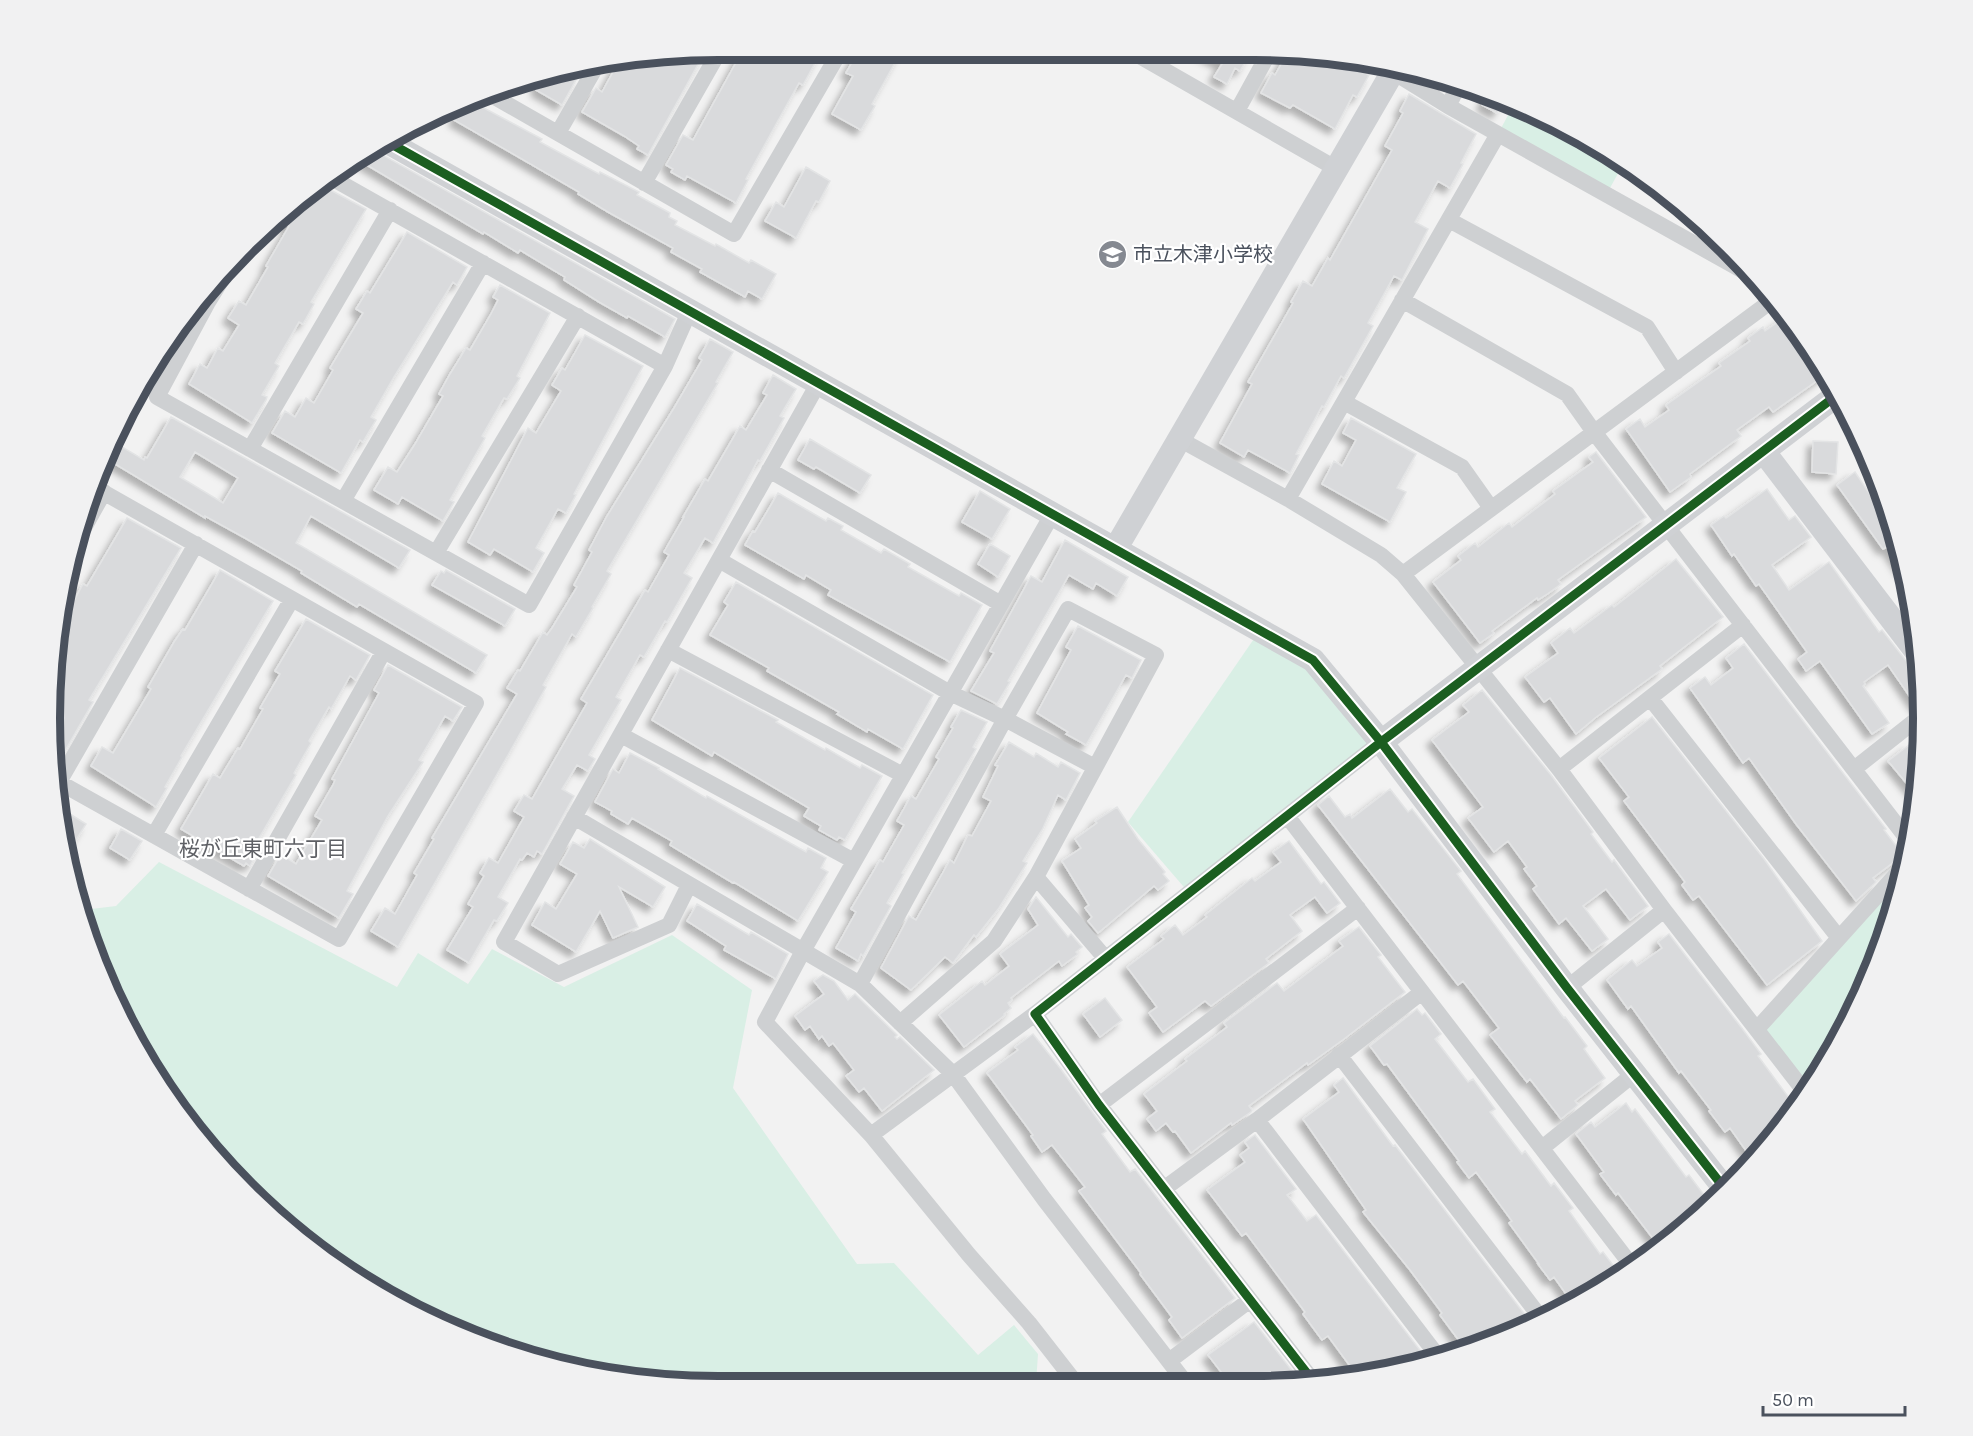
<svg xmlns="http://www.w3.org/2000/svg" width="1973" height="1436" font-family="Karla,'Noto Sans JP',sans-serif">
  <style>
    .green { fill: #d9efe5 }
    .building { fill: #d9dadc; stroke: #e3e4e5; stroke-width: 1.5; fill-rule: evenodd; filter: url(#shadow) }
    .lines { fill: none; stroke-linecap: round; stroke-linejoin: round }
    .street { stroke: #ced0d2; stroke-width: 16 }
    .secondary { stroke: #cfd1d4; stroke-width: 24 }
    .cycleway-casing { stroke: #fff; stroke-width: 13 }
    .cycleway { stroke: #1b5e20; stroke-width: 9 }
    .labels { text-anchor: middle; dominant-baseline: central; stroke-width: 4.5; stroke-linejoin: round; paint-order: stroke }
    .poi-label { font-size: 20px; fill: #4a515d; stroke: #fff; text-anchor: start }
    .neighbourhood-label { font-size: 21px; fill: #5e6065; stroke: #fff }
    .rim { fill: none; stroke: #4a515d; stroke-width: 8 }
  </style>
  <defs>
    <filter id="shadow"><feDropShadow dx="-5.5" dy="5.5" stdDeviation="3" flood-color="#0004"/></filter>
  </defs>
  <rect width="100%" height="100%" fill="#f2f2f2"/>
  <path class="green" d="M1515,102L1625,161L1606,195L1498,134Z
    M1260,630L1313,660L1381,742L1189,893L1128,822Z
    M159,862L397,987L418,953L468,984L492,949L564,987L672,935L752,990L733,1088L857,1264L894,1263L978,1355L1014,1325L1038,1354L1036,1383L674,1385L545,1364L422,1317L311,1248L188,1125L100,974L83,910L116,906Z
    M1903,867L1888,933L1834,1052L1805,1092L1757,1029Z"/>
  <path class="building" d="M743,50H822L803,85L799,83L775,126L746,179L748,180L736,203L687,176L685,180L671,172L673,169L666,165L683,135L693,140Z
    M859,50H902L872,104L875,106L861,130L832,114L853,76L846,73Z
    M1195,50H1252L1240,71L1235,68L1227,84L1214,77L1222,64Z
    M693,53L702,57L648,155L637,149L639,146L624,136L582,112L596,88L602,92L618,63Z
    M1287,54L1343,61L1369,75L1357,97L1353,95L1335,129L1293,105L1290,108L1261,93L1272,73L1275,75Z
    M563,70L577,78L562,105L536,90L539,85L527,78L545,72Z
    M1422,71L1447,79L1441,90L1419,76Z
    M1488,93L1505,98L1497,113L1482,105Z
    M1409,94L1476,134L1461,163L1463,164L1450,188L1438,181L1415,222L1428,229L1402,280L1394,276L1368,323L1373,326L1344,378L1341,376L1324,407L1322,406L1296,454L1299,455L1290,473L1248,450L1244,457L1220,443L1252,384L1248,382L1293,303L1291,302L1303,281L1312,286L1328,258L1330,260L1392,150L1385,146L1403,113L1400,111Z
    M465,99H467L542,139L540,142L599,174L600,172L639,192L637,195L670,213L669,217L677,221L675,225L715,246L716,244L749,263L751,260L776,274L762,299L748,291L745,297L700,272L702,269L671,252L673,248L608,212L578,194L579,192L454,120Z
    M374,148L379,153L675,319L665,337L628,316L627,318L599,302L564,280L565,277L520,250L518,253L484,232L483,234L355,158Z
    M806,167L830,181L819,202L816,201L796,238L765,221L776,202L784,207Z
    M321,185L366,209L311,302L314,304L303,324L299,322L275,363L279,366L262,395L267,397L266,400L252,423L189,384L200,364L207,368L218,348L223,351L239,325L228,318L239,301L246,305L268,267L266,266L289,226L280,221L292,210L298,213L307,197Z
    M407,232L467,267L457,285L453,282L394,377L371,417L376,420L363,442L360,440L341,473L272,433L285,411L295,417L306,398L314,403L333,370L330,368L363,313L356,309L367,291L370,293Z
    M500,285L550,313L517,376L520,378L507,399L504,398L482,436L485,438L450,500L454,502L443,521L402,497L398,504L374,490L388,467L397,472L415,444L443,396L439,394L450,374L466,348L470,350L491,314L498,300L493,297Z
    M1788,315L1825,375L1773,412L1769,407L1737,430L1741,436L1690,474L1691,477L1670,492L1626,429L1640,419L1645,427L1669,410L1666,405L1721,366L1719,363L1750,341L1748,338L1763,327L1765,331Z
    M585,335L643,366L574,494L576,495L566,513L558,509L536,548L544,553L533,572L494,549L490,555L468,542L528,428L536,433L561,391L552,385L562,368L565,370Z
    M710,339L733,352L716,382L718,383L607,571L611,574L592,607L593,608L576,637L572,634L543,685L546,687L508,755L398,947L371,931L385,908L395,914L417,875L414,873L434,839L432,838L517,694L507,688L518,670L520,671L543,632L547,635L552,628L577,587L574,585L592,552L589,550L607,516L674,408L702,360L699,358Z
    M773,375L796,389L780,416L784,418L760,461L758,460L713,543L705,538L684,573L692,578L667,622L665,621L644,657L640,655L616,697L621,700L589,755L595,759L588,771L577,765L562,789L574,796L542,854L537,851L534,857L527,853L522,860L520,859L498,897L508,903L497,921L494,920L469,963L447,950L473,907L468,904L484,876L480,873L489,858L498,863L524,817L514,811L524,795L532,799L587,703L581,699L645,590L648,592L669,555L664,552L684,517H683L705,479L708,481L740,426L746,430L767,395L763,393Z
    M171,417L410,550L399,568L311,516L296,543L487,655L476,673L359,604L357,607L301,573L302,571L245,538L205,516V518L105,458L112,441L144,460L145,457L147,458ZM195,452L238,478L223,503L180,477Z
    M1351,418L1416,454L1397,488L1406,492L1390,522L1322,484L1334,461L1342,466L1356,440L1343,433Z
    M810,439L871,475L860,493L816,467L814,469L798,460Z
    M1813,441L1838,442L1836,474L1812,472Z
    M1596,452L1646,517L1558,580L1561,584L1546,595L1538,600L1537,598L1492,631L1494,633L1480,643L1433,582L1461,560L1458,556L1475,543L1478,547L1509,523L1512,527L1555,494L1553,491L1593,462L1589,457Z
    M1855,472L1871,496L1874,494L1884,508L1882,510L1894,527L1901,545L1905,574L1887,547L1883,549L1837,485Z
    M1767,489L1789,520L1795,516L1811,537L1772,565L1789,590L1829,562L1879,632L1882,630L1910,666L1917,669L1922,676L1921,706L1917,707L1888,665L1864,682L1865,684L1863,686L1889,723L1872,734L1820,661L1806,671L1798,659L1807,652L1759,584L1756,586L1734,554L1732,556L1711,525L1724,516L1726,518Z
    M980,491L1010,509L992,539L962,522Z
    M778,493L826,521L828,518L843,526L841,530L881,553L884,549L910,564L908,567L959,596L961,593L982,605L950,662L828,595L831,590L806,575L804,579L745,545L753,531L755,532Z
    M127,518L181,548L89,700L93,702L55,768V636L83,584L87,586Z
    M1065,540L1128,577L1117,596L1096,583L1093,589L1069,575L1008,681L1010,682L997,704L971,691L994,653L990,651L1031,576L1042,582Z
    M990,544L1010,556L998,577L978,564Z
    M1676,559L1723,617L1660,666L1662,669L1595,718L1576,734L1550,698L1544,702L1525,677L1558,653L1551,643L1570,628L1574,633L1612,605L1614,607Z
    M220,570L273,601L181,756L182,757L165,787L167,788L156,807L91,766L102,747L113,753L151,689L148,687L174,642L183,629L185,630Z
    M446,570L515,609L505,626L432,585L441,571L444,573Z
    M736,582L933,695L903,749L868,729L867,732L837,714L839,712L767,671L769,668L710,635L728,605L724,602Z
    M306,619L370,655L356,680L350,676L331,709L329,707L309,741L311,743L294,773L296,775L255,845L260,848L250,866L246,863L244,866L181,829L213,774L220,778L238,748L240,749L263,709L260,708L280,674L275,671Z
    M1078,626L1141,660L1132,678L1126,675L1086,745L1066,734L1068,732L1037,713L1071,650L1066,647Z
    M1744,644L1886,829L1884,830L1903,855L1873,878L1876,882L1856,901L1796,824L1749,758L1743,763L1690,688L1705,677L1711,685L1733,668L1726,658Z
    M388,665L462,707L453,721L445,716L419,760L423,762L388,816L347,891L353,894L339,918L268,876L278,859L280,860L282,855L296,864L322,820L315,816L333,785L335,780L332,779L379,693L374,690Z
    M680,668L778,720L776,722L825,750L826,748L860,768L862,765L882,776L845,840L839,837L837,840L819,830L821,826L804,816L809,808L714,752L712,756L652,720Z
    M1482,690L1551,775L1593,832L1591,834L1612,862L1614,860L1648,906L1630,920L1606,889L1583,906L1608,939L1592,951L1566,918L1559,924L1533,889L1537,886L1524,869L1527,867L1508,841L1494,852L1468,818L1483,807L1432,740L1469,712L1463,705Z
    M961,710L987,722L973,747L976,749L902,873L904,874L887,903L891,906L863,956L861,954L858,961L836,948L856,912L851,909L880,860L883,862L904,825L897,821L911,796L916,799L939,759L936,757L953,728L951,727Z
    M1652,717L1764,859L1822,941L1767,985L1699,896L1693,900L1682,885L1685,882L1624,801L1629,797L1599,758Z
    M1009,742L1034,757L1036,753L1058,767L1061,762L1080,773L1066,800L1058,795L1042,830L1023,861L1027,863L999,908L976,937L974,935L953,963L945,957L911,990L881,968L909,916L916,920L950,860L954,863L968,835L972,836L991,801L983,797L998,766L995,765Z
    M1909,745L1919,759L1918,797L1888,761Z
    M630,753L659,768L658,769L706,798L707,796L806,852L808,848L826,858L821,868L828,872L798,921L734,882L733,883L670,845L672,841L632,818L628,824L611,814L612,811L595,802L613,769L619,773Z
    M1390,789L1408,812L1412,809L1461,871L1457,874L1564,1018L1565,1017L1587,1046L1584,1049L1605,1078L1575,1101L1578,1105L1561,1119L1530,1079L1527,1082L1490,1035L1499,1028L1463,981L1458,985L1318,805L1329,796L1345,817L1350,814L1352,818Z
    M1117,807L1138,839L1165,872L1163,874L1169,881L1158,890L1154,886L1098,933L1088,921L1092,917L1085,908L1089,905L1062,861L1081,848L1075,839L1097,823L1095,821Z
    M70,814L86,824L73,845L65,840L62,829Z
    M121,829L142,841L130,860L110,848Z
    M590,839L665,887L653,907L619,887L638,927L613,938L600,911L576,952L532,925L545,902L556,909L577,874L560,864L573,842L584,848Z
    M1289,841L1321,884L1324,882L1340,903L1327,913L1315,897L1290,915L1302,931L1266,959L1269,963L1211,1006L1205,1001L1163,1032L1149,1013L1157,1007L1127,967L1164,939L1161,936L1175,925L1183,935L1207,917L1205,915L1238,889L1252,878L1255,881L1281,862L1273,852Z
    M1036,897L1068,937L1071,934L1082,947L1076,952L1078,954L1062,966L1059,961L1011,998L1012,1000L1008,1003L1011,1008L1004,1014L1005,1015L964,1047L939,1015L982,981L985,985L1009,966L1000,954L1038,925L1028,909Z
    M697,904L749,935L751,932L788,954L776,979L724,950L726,946L687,921Z
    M1359,927L1381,955L1378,957L1405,992L1344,1039L1308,1065L1307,1063L1249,1106L1252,1110L1251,1112L1232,1125L1231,1123L1191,1153L1175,1131L1173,1132L1166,1123L1156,1131L1147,1119L1157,1111L1144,1094L1187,1061L1185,1059L1227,1027L1224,1023L1277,983L1284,991L1343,946L1339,941Z
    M1669,934L1741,1027L1761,1054L1758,1056L1795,1106L1754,1162L1730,1128L1725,1132L1709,1111L1711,1110L1681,1071L1679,1073L1631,1006L1628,1009L1607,980L1632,960L1637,966L1662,948L1658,942Z
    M823,975L834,981L848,1000L855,994L897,1035L895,1037L897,1039L900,1037L934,1070L882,1111L864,1088L859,1092L846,1076L854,1070L833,1043L829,1046L822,1036L819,1039L810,1026L805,1030L795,1016L824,994L814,981Z
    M1105,998L1122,1020L1100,1037L1083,1014Z
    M1417,1009L1422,1015L1425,1013L1441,1034L1435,1039L1468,1082L1473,1079L1495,1109L1490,1112L1522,1154L1525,1151L1551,1186L1554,1183L1573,1208L1569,1211L1600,1254L1603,1252L1619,1273L1571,1301L1554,1277L1550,1280L1538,1264H1539L1509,1223L1512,1221L1476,1172L1469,1178L1457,1162L1459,1161L1387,1064L1384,1065L1370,1046Z
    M1033,1034L1060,1068L1106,1131L1102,1134L1130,1172L1135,1169L1235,1298L1182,1338L1169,1320L1172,1317L1140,1274L1141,1273L1079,1191L1085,1187L1052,1145L1042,1152L1031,1136L1033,1135L987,1073L1018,1050L1015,1047Z
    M1343,1078L1393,1146L1395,1145L1532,1324L1511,1335L1467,1347L1462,1341L1460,1342L1440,1315L1442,1313L1410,1270L1363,1212L1366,1210L1303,1119L1339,1092L1334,1085Z
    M1626,1103L1632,1112L1635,1109L1686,1177L1689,1175L1710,1203L1661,1249L1618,1193L1616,1195L1600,1174L1604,1172L1576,1134L1591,1122L1595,1127Z
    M1255,1135L1296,1189L1287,1195L1307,1221L1316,1215L1426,1358L1358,1377L1328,1336L1322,1340L1303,1314L1305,1312L1246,1233L1242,1236L1207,1190L1245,1162L1240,1155L1249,1148L1245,1142Z
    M1254,1322L1300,1381H1228L1208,1355Z"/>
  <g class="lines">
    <path class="street" d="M1129,50L1337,169
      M1393,72L1448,106L1754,277
      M486,92L734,234L841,50
      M1448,106L1460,83
      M1237,111L1270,51
      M558,133L597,65
      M330,177L665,366L690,310
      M644,183L720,50
      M1449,220L1647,327L1676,372
      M201,298L208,302L232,263
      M1402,300L1567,394L1594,432L1909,841
      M208,302L157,397L529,605L665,366
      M1344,402L1462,467L1491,508
      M1179,439L1288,499L1381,555L1403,574L1559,769L1664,910L1805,1092
      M250,449L390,210
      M769,470L1001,604
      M1288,499L1498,134
      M343,501L483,263
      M1053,513L803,951L765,1022L871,1135L969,1255L1029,1323L1075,1382
      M71,551L104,492
      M436,553L578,316
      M719,560L950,693L1005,719L1095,767
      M1403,574L1774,299
      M668,650L903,775
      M1650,698L1839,938
      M621,735L854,861
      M1559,769L1743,625
      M1854,769L1921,716
      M55,780L339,939L476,703L94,487
      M59,782L196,544
      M1287,816L1632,1266
      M574,817L860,984L953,1074L1044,1199L1185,1382
      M154,835L292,599
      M1036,877L1106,959
      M689,885L669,925L558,974L504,942L819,382
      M249,889L384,651
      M860,984L1005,719L1068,609L1156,655L1036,877L994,941L900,1023
      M1567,988L1664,910
      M1757,1029L1903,867
      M1339,1055L1541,1318
      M1099,1105L1358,908
      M1257,1120L1437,1355
      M871,1135L1035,1014
      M1542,1148L1634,1074
      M1165,1188L1257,1120L1422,992
      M1169,1361L1250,1300
      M1313,1381L1099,1105L1035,1014L1381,742"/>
    <path class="secondary" d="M386,141L1313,660L1381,742L1567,988L1725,1189
      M1764,452L1919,655
      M1116,548L1395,68
      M1381,742L1837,395"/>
    <defs>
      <path id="cycleway" d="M386,141L1313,660L1381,742L1567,988L1725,1189
        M1313,1381L1099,1105L1035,1014L1381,742L1837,395"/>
    </defs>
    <use href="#cycleway" class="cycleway-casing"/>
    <use href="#cycleway" class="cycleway"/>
  </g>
  <defs>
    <symbol id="school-disc" viewBox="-11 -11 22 22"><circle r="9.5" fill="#858991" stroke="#fff"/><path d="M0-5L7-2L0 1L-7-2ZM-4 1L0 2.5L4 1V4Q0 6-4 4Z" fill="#fff"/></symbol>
  </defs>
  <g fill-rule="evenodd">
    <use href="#school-disc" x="1096" y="238" width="33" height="33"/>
  </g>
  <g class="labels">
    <g class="poi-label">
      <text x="1133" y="254">市立木津小学校</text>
    </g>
    <g class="neighbourhood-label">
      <text x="263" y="849">桜が丘東町六丁目</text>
    </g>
  </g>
  <path d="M0 0H1973V1436H0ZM718 60H1255A658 658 0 0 1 1913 718V718A658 658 0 0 1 1255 1376H718A658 658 0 0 1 60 718V718A658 658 0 0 1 718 60Z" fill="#f1f1f2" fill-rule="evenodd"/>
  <path class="rim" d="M718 60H1255A658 658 0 0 1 1913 718V718A658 658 0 0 1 1255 1376H718A658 658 0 0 1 60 718V718A658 658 0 0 1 718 60Z"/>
  <path d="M1763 1406v9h142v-9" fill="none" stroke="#4a515d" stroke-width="3"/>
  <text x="1772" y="1406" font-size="18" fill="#4a515d" stroke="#ffffff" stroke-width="4.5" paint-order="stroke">50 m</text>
</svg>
